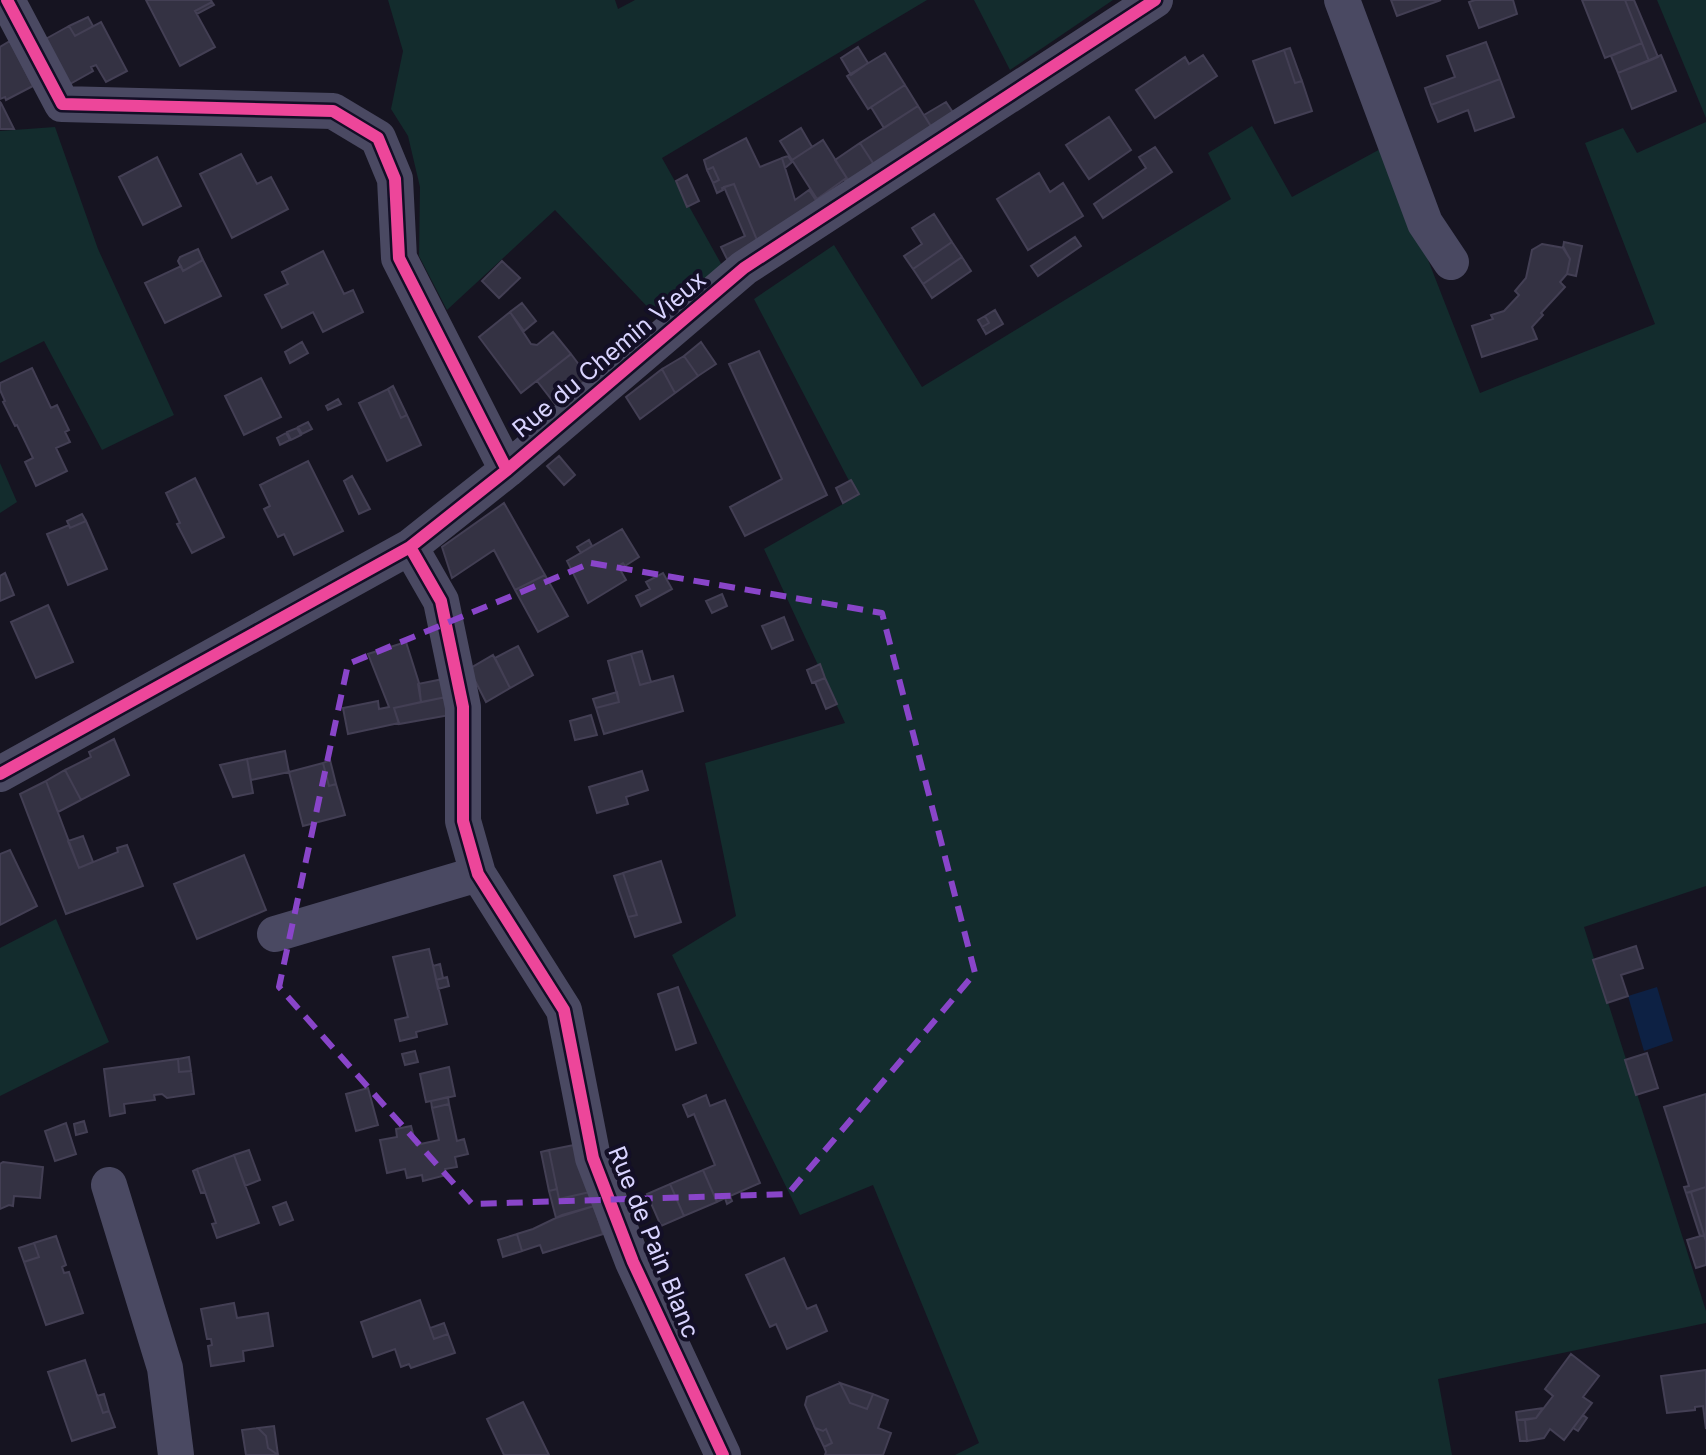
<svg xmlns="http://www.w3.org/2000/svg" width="1706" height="1455" font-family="Inter,sans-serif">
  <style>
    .green { fill: #132c2d }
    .water { fill: #0d2144 }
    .building { fill: #343243; stroke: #433f54; stroke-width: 2 }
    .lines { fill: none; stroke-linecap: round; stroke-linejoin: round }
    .minor { stroke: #4a4962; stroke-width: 36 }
    .cycleway-casing { stroke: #130f26; stroke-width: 17 }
    .cycleway { stroke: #ed469a; stroke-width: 12 }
    .marked { fill: none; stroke: #8945c9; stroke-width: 6; stroke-dasharray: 16 10; stroke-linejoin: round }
    .labels { text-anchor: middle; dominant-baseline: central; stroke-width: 8; stroke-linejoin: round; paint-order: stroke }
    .street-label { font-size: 24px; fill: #d9d4ff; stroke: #130f26 }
  </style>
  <rect width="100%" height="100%" fill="#161421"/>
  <path class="green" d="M388,0H615L618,9L635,0H927L662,158L724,269L660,320L555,210L447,310L419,256L420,187L408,136L391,109L403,51Z
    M974,0H1113L1010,70Z
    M1657,0H1706V118Z
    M1706,122V886L1584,927L1706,1311V1323L1438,1379L1452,1455H955L979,1443L873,1185L800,1215L672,955L736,916L705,763L845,723L764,549L857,496L754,299L834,245L922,387L1231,199L1208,153L1252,126L1292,197L1384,147L1480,393L1655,324L1585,143L1623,128L1637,153Z
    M55,127L98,249L174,415L102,450L44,341L0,363V131Z
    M0,463L17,502L0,513Z
    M56,919L109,1042L0,1096V948Z"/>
  <path class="water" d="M1657,987L1673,1041L1644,1051L1628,996Z"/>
  <path class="building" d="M146,0H211L212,2L195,11L215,47L180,66Z
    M1391,0H1441L1397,16Z
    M1475,0H1513L1517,14L1479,28L1469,2Z
    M1582,0H1625L1642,43L1605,58Z
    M1625,0H1634L1658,57L1649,61Z
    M212,2L214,5L197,14L195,11Z
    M88,17L93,26L75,36L69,26Z
    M101,22L127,71L106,82L96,65L91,67L93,71L70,84L42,41L69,26L75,36Z
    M10,41L33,86L6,100L5,97L0,99V47Z
    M1486,42L1500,79L1431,105L1425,88L1455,77L1447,56Z
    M1642,43L1649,61L1618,73L1611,56Z
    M858,47L868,63L851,75L841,58Z
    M1290,48L1302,81L1295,83L1284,50Z
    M1284,50L1295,83L1302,81L1312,111L1275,123L1253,61Z
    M885,53L905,85L868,109L847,76Z
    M1203,55L1217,76L1155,118L1136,90L1185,57L1189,64Z
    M1661,55L1676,91L1632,109L1618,73Z
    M1500,79L1514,117L1475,131L1468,110L1438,122L1431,105Z
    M905,85L918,106L884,128L871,107Z
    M0,102L1,103L14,129H0Z
    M946,102L954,114L932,128L924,115Z
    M918,106L932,128L875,166L860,143Z
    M1109,117L1131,150L1089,179L1066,145Z
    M801,128L812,147L792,160L780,141Z
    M746,138L760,167L782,158L795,200L809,190L819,205L759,245L734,184L722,188L723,190L717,193L713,183L719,180L713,167L707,170L704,160Z
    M823,140L850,183L848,184L845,179L817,199L792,160Z
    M860,143L875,166L850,183L835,160Z
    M1155,147L1172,172L1103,218L1094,204L1146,168L1139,157Z
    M241,154L257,184L271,177L288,209L232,238L200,174Z
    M788,156L792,162L785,168L782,158Z
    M157,157L181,206L143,225L119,177Z
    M713,167L719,180L713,183L707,170Z
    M1039,173L1050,192L1063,183L1083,216L1028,250L997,199Z
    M687,175L699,201L687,207L676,181Z
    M734,184L759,245L729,263L721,247L745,236L724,187Z
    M934,214L952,242L913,269L904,256L922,244L912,228Z
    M1075,237L1081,246L1038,276L1031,266Z
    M952,242L962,257L923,284L913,269Z
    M1564,242L1582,246L1576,276L1567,274L1570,259L1563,248Z
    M1542,244L1564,248L1570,259L1567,274L1560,282L1565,287L1541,313L1543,315L1532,327L1537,339L1482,357L1472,326L1493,319L1491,315L1504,311L1519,295L1515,291L1526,278L1532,250Z
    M198,249L203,260L183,271L178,261L180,257Z
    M323,251L344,294L353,290L363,312L323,332L313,312L282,328L265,295L288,284L282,272Z
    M962,257L971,271L932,298L923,284Z
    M203,260L221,296L165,323L145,283L181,266L183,271Z
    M502,261L520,278L499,298L482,281Z
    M522,303L536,321L524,331L510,312Z
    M995,310L1003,324L986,334L982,327L989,323L985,316Z
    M510,312L531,344L537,345L553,332L571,354L521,393L479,337Z
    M985,316L989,323L982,327L978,320Z
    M302,342L308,353L290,363L285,352Z
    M701,342L716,364L698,376L684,356Z
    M759,351L827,495L745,536L730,507L782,479L729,364Z
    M571,354L589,378L555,404L537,381Z
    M684,356L698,376L675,393L662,369Z
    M32,368L51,408L57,405L69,430L65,432L70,442L56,448L67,471L36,486L25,462L33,458L17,425L15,426L3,402L5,401L0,390V383Z
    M662,369L675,393L640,419L626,397Z
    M261,378L281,417L244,435L225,396Z
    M393,386L407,415L401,418L388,389Z
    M388,389L401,418L407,415L421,445L387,461L359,403Z
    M338,399L341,404L328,410L326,406Z
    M308,422L312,429L302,434L298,427Z
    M297,428L301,435L291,440L287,432Z
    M286,433L290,440L280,445L277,438Z
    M559,456L575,475L564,485L547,466Z
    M308,461L343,531L294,555L284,534L278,537L264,509L270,506L260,485Z
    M352,476L370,509L359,514L344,481Z
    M195,478L224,537L192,553L177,524L180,523L166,493Z
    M851,480L859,494L843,503L836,488Z
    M504,503L545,575L515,590L494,550L452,578L442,547Z
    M82,514L86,521L70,528L67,521Z
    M86,521L107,569L68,585L47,534L69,525L70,528Z
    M622,529L639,557L625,566L623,563L618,566L626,580L588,603L567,561Z
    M589,540L592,546L581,553L577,547Z
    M5,573L14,595L0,601V576Z
    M663,573L672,589L641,606L636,596L650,589L646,582Z
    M545,575L568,616L538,632L515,590Z
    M722,594L727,606L712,613L706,601Z
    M48,605L73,662L36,678L11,622Z
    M784,617L793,640L772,649L762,626Z
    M406,642L419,683L421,702L394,708L399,723L348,734L343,708L378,701L379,709L389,707L368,654Z
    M518,646L533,675L510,688L495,658Z
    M642,651L651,682L640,685L631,654Z
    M631,654L640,685L673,676L683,711L604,734L596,708L619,702L608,661Z
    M493,655L510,688L486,702L469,669Z
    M820,664L825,678L812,683L807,670Z
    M825,678L837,704L826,709L815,682Z
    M443,679L446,697L421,702L418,684Z
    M617,692L619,702L596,708L593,699Z
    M446,697L450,715L399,724L394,708Z
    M591,715L597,735L575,740L570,721Z
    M114,739L129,775L81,800L65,770L91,757L89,752Z
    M285,751L289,772L251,780L247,759Z
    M247,759L253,793L233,797L220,765Z
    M330,760L336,784L329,786L323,763Z
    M323,763L329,786L336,784L345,815L303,826L289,772Z
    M65,770L81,800L58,812L46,781Z
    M642,771L648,790L626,797L628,804L597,813L589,787Z
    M46,781L79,868L118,852L117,848L127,845L143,886L66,914L20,794Z
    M83,836L93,862L79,868L68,841Z
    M10,850L37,906L0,925V854Z
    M244,855L266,910L197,939L174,884Z
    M661,861L681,922L635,937L628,917L637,915L623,873Z
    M623,873L637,915L628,917L614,876Z
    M1636,946L1643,968L1621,975L1628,996L1607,1003L1593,960Z
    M429,949L447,1024L416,1032L417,1037L400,1041L395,1020L408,1017L393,957Z
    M440,964L443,978L436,980L433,966Z
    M447,977L449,986L438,989L436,980Z
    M678,987L696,1043L676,1050L658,994Z
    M415,1051L418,1062L405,1065L402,1054Z
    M1647,1053L1658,1088L1636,1095L1625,1060Z
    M189,1057L191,1071L179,1072L178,1059Z
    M178,1059L179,1072L191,1071L194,1094L167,1098L162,1094L154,1095L155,1100L124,1104L125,1113L110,1116L104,1069Z
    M449,1067L455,1096L426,1102L420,1074Z
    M368,1088L378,1125L356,1131L346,1094Z
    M1706,1094V1187L1686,1193L1684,1187L1689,1186L1664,1107Z
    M706,1095L710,1106L725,1100L760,1183L730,1196L732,1201L727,1204L725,1198L717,1202L703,1170L715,1165L694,1114L688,1117L683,1105Z
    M448,1097L449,1104L432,1108L431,1101Z
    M449,1104L457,1141L464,1139L468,1154L455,1157L457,1167L445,1169L446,1175L423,1181L422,1175L407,1178L405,1169L387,1173L380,1140L397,1137L396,1129L411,1126L416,1145L439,1140L432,1108Z
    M84,1121L87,1132L76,1135L74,1124Z
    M66,1123L76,1154L55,1161L45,1131Z
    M579,1144L590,1192L559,1199L549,1150Z
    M249,1150L260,1180L245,1186L234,1155Z
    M549,1150L557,1189L549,1191L541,1152Z
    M234,1155L259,1223L217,1238L212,1224L216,1223L197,1169Z
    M3,1162L43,1167L40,1198L14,1196L13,1206L9,1205L0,1209V1164Z
    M197,1169L205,1192L201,1193L193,1171Z
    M703,1170L717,1202L684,1216L670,1184Z
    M670,1184L684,1216L661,1226L647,1194Z
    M1706,1187V1241L1691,1192Z
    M557,1189L559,1199L590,1192L594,1206L556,1218L549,1191Z
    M1691,1192L1704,1235L1700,1236L1686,1193Z
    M286,1202L293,1220L280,1225L273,1207Z
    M594,1206L603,1234L543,1253L540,1245L522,1251L517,1234L533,1229L562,1215Z
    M517,1234L522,1251L503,1257L498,1240Z
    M1704,1235L1706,1241V1265L1696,1268L1687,1240Z
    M56,1236L66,1265L62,1267L64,1273L69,1272L83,1313L46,1325L24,1262L39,1257L34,1243Z
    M34,1243L39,1257L24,1262L19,1248Z
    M784,1258L807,1309L816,1305L827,1331L787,1349L776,1324L770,1327L746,1275Z
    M420,1300L434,1339L448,1334L455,1353L411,1368L409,1364L401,1367L395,1349L373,1357L361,1322Z
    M234,1303L237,1318L268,1313L273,1346L243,1351L244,1361L211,1366L208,1346L212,1345L211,1339H207L201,1309Z
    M444,1323L448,1334L434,1339L430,1328Z
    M1571,1354L1599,1376L1583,1397L1592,1403L1564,1440L1550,1429L1544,1438L1527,1441L1525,1420L1536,1418L1553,1396L1545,1389Z
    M85,1360L103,1413L109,1411L115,1427L72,1441L48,1372Z
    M1706,1370V1429L1703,1406L1695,1407V1410L1667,1413L1661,1376Z
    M840,1383L850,1403L867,1409L873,1394L888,1400L878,1428L891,1433L883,1455H825L826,1452L824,1447L832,1443L826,1429L823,1431L815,1428L805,1405L807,1397Z
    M840,1383L873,1394L867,1409L850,1403Z
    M104,1394L109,1411L103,1413L97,1396Z
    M523,1402L549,1455H504L487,1419Z
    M1543,1408L1536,1418L1517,1420L1516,1412Z
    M1583,1415L1587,1418L1578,1431L1573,1428Z
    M1517,1420H1525L1527,1441H1520Z
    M274,1426L278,1455L268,1448L266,1436L258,1428Z
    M258,1428L266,1436L268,1448L278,1455H246L242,1430Z
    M815,1428L823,1431L826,1429L832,1443L824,1447Z"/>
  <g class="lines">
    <path class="minor" d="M7,0L62,104L333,111L378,138L395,179L399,258L507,470
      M1342,0L1425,223L1451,262
      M410,547L441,601L463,707V821L478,874L564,1010L593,1158L633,1262L723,1455
      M0,774L410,547L507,470L744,268L1155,0
      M275,934L478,874
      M109,1185L165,1368L176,1455"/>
    <defs>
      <path id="cycleway" d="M7,0L62,104L333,111L378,138L395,179L399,258L507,470
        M410,547L441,601L463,707V821L478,874L564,1010L593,1158L633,1262L723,1455
        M0,774L410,547L507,470L744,268L1155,0"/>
    </defs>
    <use href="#cycleway" class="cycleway-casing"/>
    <use href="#cycleway" class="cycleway"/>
  </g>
  <path class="marked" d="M591,563L882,613L975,973L788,1194L472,1204L279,987L348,664Z"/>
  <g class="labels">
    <g class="street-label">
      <text transform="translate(609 354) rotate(-40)">Rue du Chemin Vieux</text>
      <text transform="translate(654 1242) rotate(68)">Rue de Pain Blanc</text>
    </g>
  </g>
</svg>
